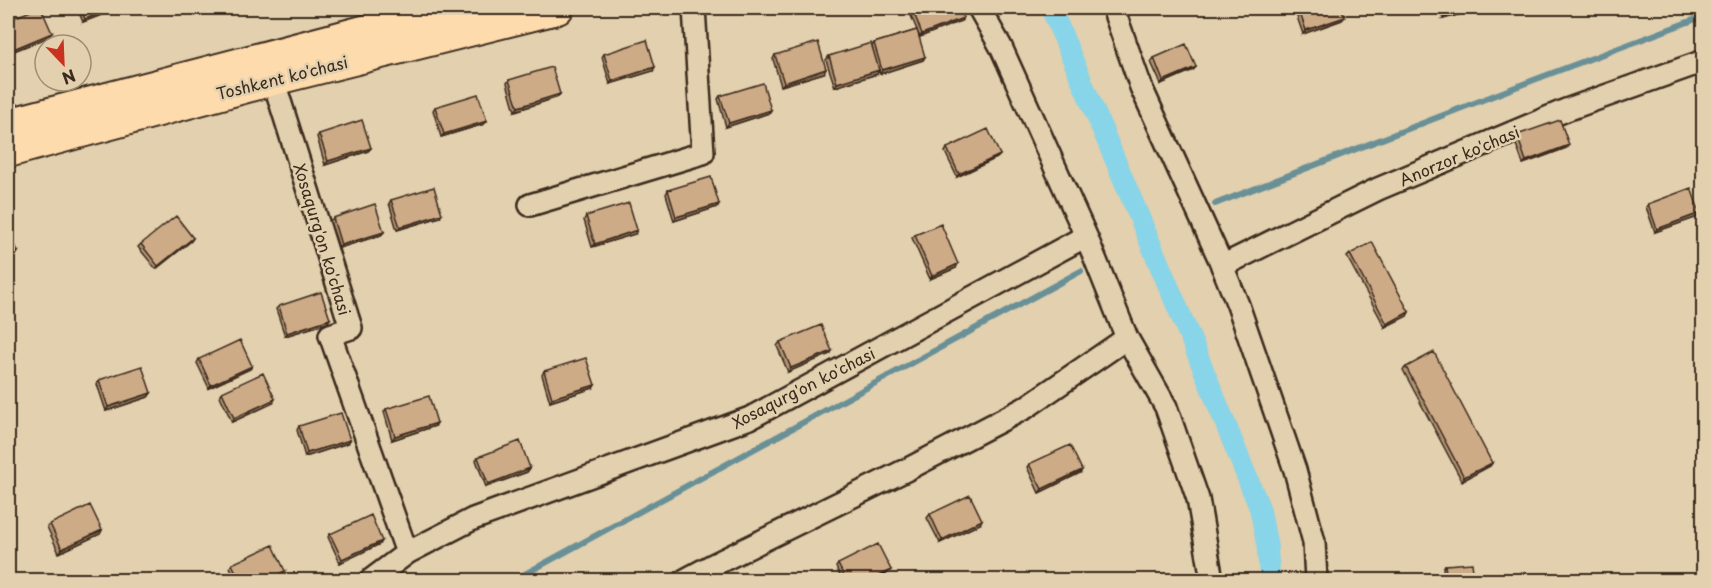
<svg xmlns="http://www.w3.org/2000/svg" width="1711" height="588" font-family="'Playpen Sans',sans-serif">
  <style>
    .lines { fill: none; stroke-linecap: round; stroke-linejoin: round }
    .stream { stroke: #699097; stroke-width: 6 }
    .canal { stroke: #88d4e8; stroke-width: 21 }
    .minor-casing { stroke: #3b2a1e; stroke-width: 26 }
    .highway-casing { stroke: #3b2a1e; stroke-width: 36 }
    .minor { stroke: #e2d0ae; stroke-width: 21 }
    .highway { stroke: #fedbac; stroke-width: 32 }
    .wall { fill: #b19374; stroke: #3b2a1e; stroke-width: 1.5 }
    .shaded-wall { fill: #90785e; stroke: #3b2a1e; stroke-width: 1.5 }
    .building { fill: #ceab87; stroke: #3b2a1e; stroke-width: 1.5 }
    .labels { text-anchor: middle; dominant-baseline: central; stroke-width: 5; stroke-linejoin: round; paint-order: stroke }
    .street-label { font-size: 16px; fill: #3b2a1e; stroke: #e2d0ae }
  </style>
  <rect width="100%" height="100%" fill="#e2d0ae"/>
  <filter id="ink" filterUnits="userSpaceOnUse"><feTurbulence type="fractalNoise" baseFrequency=".0167" numOctaves="2"/><feDisplacementMap in="SourceGraphic" scale="12" xChannelSelector="R" yChannelSelector="G"/><feConvolveMatrix kernelMatrix="1 2 1 2 8 2 1 2 1" color-interpolation-filters="sRGB"/></filter>
  <g filter="url(#ink)">
    <g class="lines">
      <path class="stream" d="M1215,204L1539,78L1704,16
        M514,580L1081,271"/>
      <path class="canal" d="M1051,8L1198,356L1260,509L1267,545L1270,580"/>
      <defs>
        <path id="minor" d="M979,8L1001,47L1086,236L1127,338L1166,407L1198,499L1212,580
          M1113,8L1141,87L1219,258L1238,305L1295,470L1314,542L1316,580
          M273,79L351,328L330,335L407,553
          M530,205L703,153L694,8
          M1222,266L1378,189L1566,110L1704,61
          M371,580L407,553L473,519L750,418L1086,236
          M685,580L711,566L910,468L1025,408L1127,338"/>
        <path id="highway" d="M8,125L455,8
          M8,151L273,79L557,8"/>
      </defs>
      <use href="#minor" class="minor-casing"/>
      <use href="#highway" class="highway-casing"/>
      <use href="#minor" class="minor"/>
      <use href="#highway" class="highway"/>
    </g>
    <path class="wall" d="M77,8H120L83,22Z
      M912,8L961,21L920,37L917,31L923,60L880,74L879,71L877,74L835,87L826,60L829,56L872,46L874,43L917,30L909,11Z
      M1294,8H1341L1342,20L1303,34Z
      M1440,8H1483L1443,19Z
      M8,20L49,37L9,53L8,51Z
      M604,54L653,71L610,84L602,57Z
      M775,55L824,73L781,86L773,59Z
      M1154,58L1196,67L1193,70L1161,84L1151,62Z
      M509,80L560,94L558,97L515,111L507,83Z
      M720,96L769,113L726,127L718,99Z
      M435,107L487,121L484,124L441,137L433,110Z
      M319,134L371,148L368,151L325,165L317,137Z
      M1517,135L1566,148L1523,164L1514,139Z
      M947,148L1000,155L997,158L957,177L945,152Z
      M668,190L717,207L674,221L666,194Z
      M391,200L440,217L397,230L389,203Z
      M1648,204L1700,213L1698,217L1655,232L1646,207Z
      M586,216L635,234L592,247L584,220Z
      M333,218L384,232L381,235L339,248L330,221Z
      M915,235L956,268L930,279L912,238Z
      M193,238L191,241L156,269L138,247L141,244Z
      M1350,254L1409,312L1407,316L1385,327L1347,257Z
      M279,306L327,323L285,336L276,309Z
      M780,342L830,354L788,372L777,346Z
      M199,359L252,366L250,369L209,388L197,363Z
      M1406,367L1492,463L1490,466L1462,481L1403,370Z
      M544,371L593,388L550,402L542,375Z
      M99,380L151,393L148,397L106,411L97,384Z
      M222,392L273,403L232,422L220,396Z
      M386,409L435,426L392,440L384,412Z
      M299,426L348,443L305,457L297,430Z
      M478,457L530,468L527,472L486,487L476,460Z
      M1029,464L1080,473L1039,493L1027,467Z
      M930,514L980,524L940,543L927,518Z
      M50,524L102,530L100,534L59,553L47,527Z
      M330,534L380,544L340,563L328,537Z
      M232,564L283,574L269,580H236L230,567Z
      M838,564L891,570L888,573L874,580H842L836,567Z
      M1445,565L1474,580H1444L1443,568Z"/>
    <path class="shaded-wall" d="M114,8H120L83,22L85,19Z
      M1474,8H1483L1443,19L1446,16Z
      M1345,17L1342,20L1303,34L1306,30Z
      M963,18L961,21L920,37L922,34Z
      M52,33L49,37L9,53L11,50Z
      M925,57L923,60L880,74L882,70Z
      M655,67L653,71L610,84L612,81Z
      M1196,67L1193,70L1161,84L1163,81Z
      M826,69L824,73L781,86L784,83Z
      M879,70L877,74L835,87L837,83Z
      M560,94L558,97L515,111L518,107Z
      M771,110L769,113L726,127L729,123Z
      M487,121L484,124L441,137L444,134Z
      M1569,145L1566,148L1523,164L1526,161Z
      M371,148L368,151L325,165L328,161Z
      M1000,155L997,158L957,177L959,174Z
      M719,204L717,207L674,221L676,217Z
      M1700,213L1698,217L1655,232L1657,229Z
      M442,214L440,217L397,230L400,227Z
      M637,230L635,234L592,247L595,244Z
      M384,232L381,235L339,248L341,245Z
      M193,238L191,241L156,269L158,266Z
      M18,252L16,255L8,258V256Z
      M958,264L956,268L930,279L932,276Z
      M1409,312L1407,316L1385,327L1387,324Z
      M330,319L327,323L285,336L287,333Z
      M832,351L830,354L788,372L791,368Z
      M252,366L250,369L209,388L211,385Z
      M595,385L593,388L550,402L552,398Z
      M151,393L148,397L106,411L108,407Z
      M275,399L273,403L232,422L234,418Z
      M437,423L435,426L392,440L395,436Z
      M350,440L348,443L305,457L307,453Z
      M1492,463L1490,466L1462,481L1464,477Z
      M530,468L527,472L486,487L488,484Z
      M1082,470L1080,473L1039,493L1042,489Z
      M982,520L980,524L940,543L942,540Z
      M102,530L100,534L59,553L62,549Z
      M382,541L380,544L340,563L342,559Z
      M891,570L888,573L874,580H869Z
      M285,571L283,574L269,580H264Z"/>
    <path class="building" d="M38,8H41L52,33L11,50L8,42V20Z
      M80,8H114L85,19Z
      M912,8H959L963,18L922,34Z
      M1298,8H1341L1345,17L1306,30Z
      M1443,8H1474L1446,16Z
      M917,30L925,57L882,70L874,43Z
      M647,40L655,67L612,81L604,54Z
      M818,42L826,69L784,83L775,55Z
      M871,43L879,70L837,83L829,56Z
      M1186,44L1196,67L1163,81L1154,58Z
      M552,67L560,94L518,107L509,80Z
      M763,83L771,110L729,123L720,96Z
      M478,94L487,121L444,134L435,107Z
      M362,120L371,148L328,161L319,134Z
      M1560,120L1569,145L1526,161L1517,135Z
      M988,129L1000,155L959,174L947,148Z
      M711,177L719,204L676,217L668,190Z
      M434,187L442,214L400,227L391,200Z
      M1691,188L1700,213L1657,229L1648,204Z
      M629,203L637,230L595,244L586,216Z
      M375,204L384,232L341,245L333,218Z
      M176,216L193,238L158,266L141,244Z
      M941,224L958,264L932,276L915,235Z
      M8,225L18,252L8,256Z
      M1372,242L1409,312L1387,324L1350,254Z
      M321,292L330,319L287,333L279,306Z
      M821,325L832,351L791,368L780,342Z
      M240,340L252,366L211,385L199,359Z
      M1434,352L1492,463L1464,477L1406,367Z
      M586,358L595,385L552,398L544,371Z
      M142,366L151,393L108,407L99,380Z
      M263,373L275,399L234,418L222,392Z
      M429,396L437,423L395,436L386,409Z
      M341,413L350,440L307,453L299,426Z
      M520,441L530,468L488,484L478,457Z
      M1070,445L1082,470L1042,489L1029,464Z
      M970,495L982,520L942,540L930,514Z
      M90,505L102,530L62,549L50,524Z
      M371,515L382,541L342,559L330,534Z
      M878,544L891,570L869,580H846L838,564Z
      M273,545L285,571L264,580H240L232,564Z
      M1472,563L1474,580H1447L1445,565Z"/>
  </g>
  <g class="labels">
    <g class="street-label">
      <text transform="translate(282 77) rotate(-14)">Toshkent ko'chasi</text>
      <text transform="translate(1459 155) rotate(-23)">Anorzor ko'chasi</text>
      <text transform="translate(323 239) rotate(73)">Xosaqurg'on ko'chasi</text>
      <text transform="translate(803 387) rotate(-27)">Xosaqurg'on ko'chasi</text>
    </g>
  </g>
  <rect width="1711" height="588" fill="none" stroke="#e2d0ae" stroke-width="30"/>
  <rect x="15" y="15" width="1681" height="558" fill="none" stroke="#3b2a1e" stroke-width="2" filter="url(#ink)"/>
  <g transform="translate(63 63) rotate(157)"><circle r="28" fill="#e2d0ae" stroke="#9f8e74" stroke-width="1.5"/>
  <path d="M0-4.5L10 22L0 15L-10 22Z" fill="#c8321e"/>
  <text y="-9" font-size="16" font-weight="bold" text-anchor="middle" fill="#3b2a1e">N</text>
  </g>
</svg>
